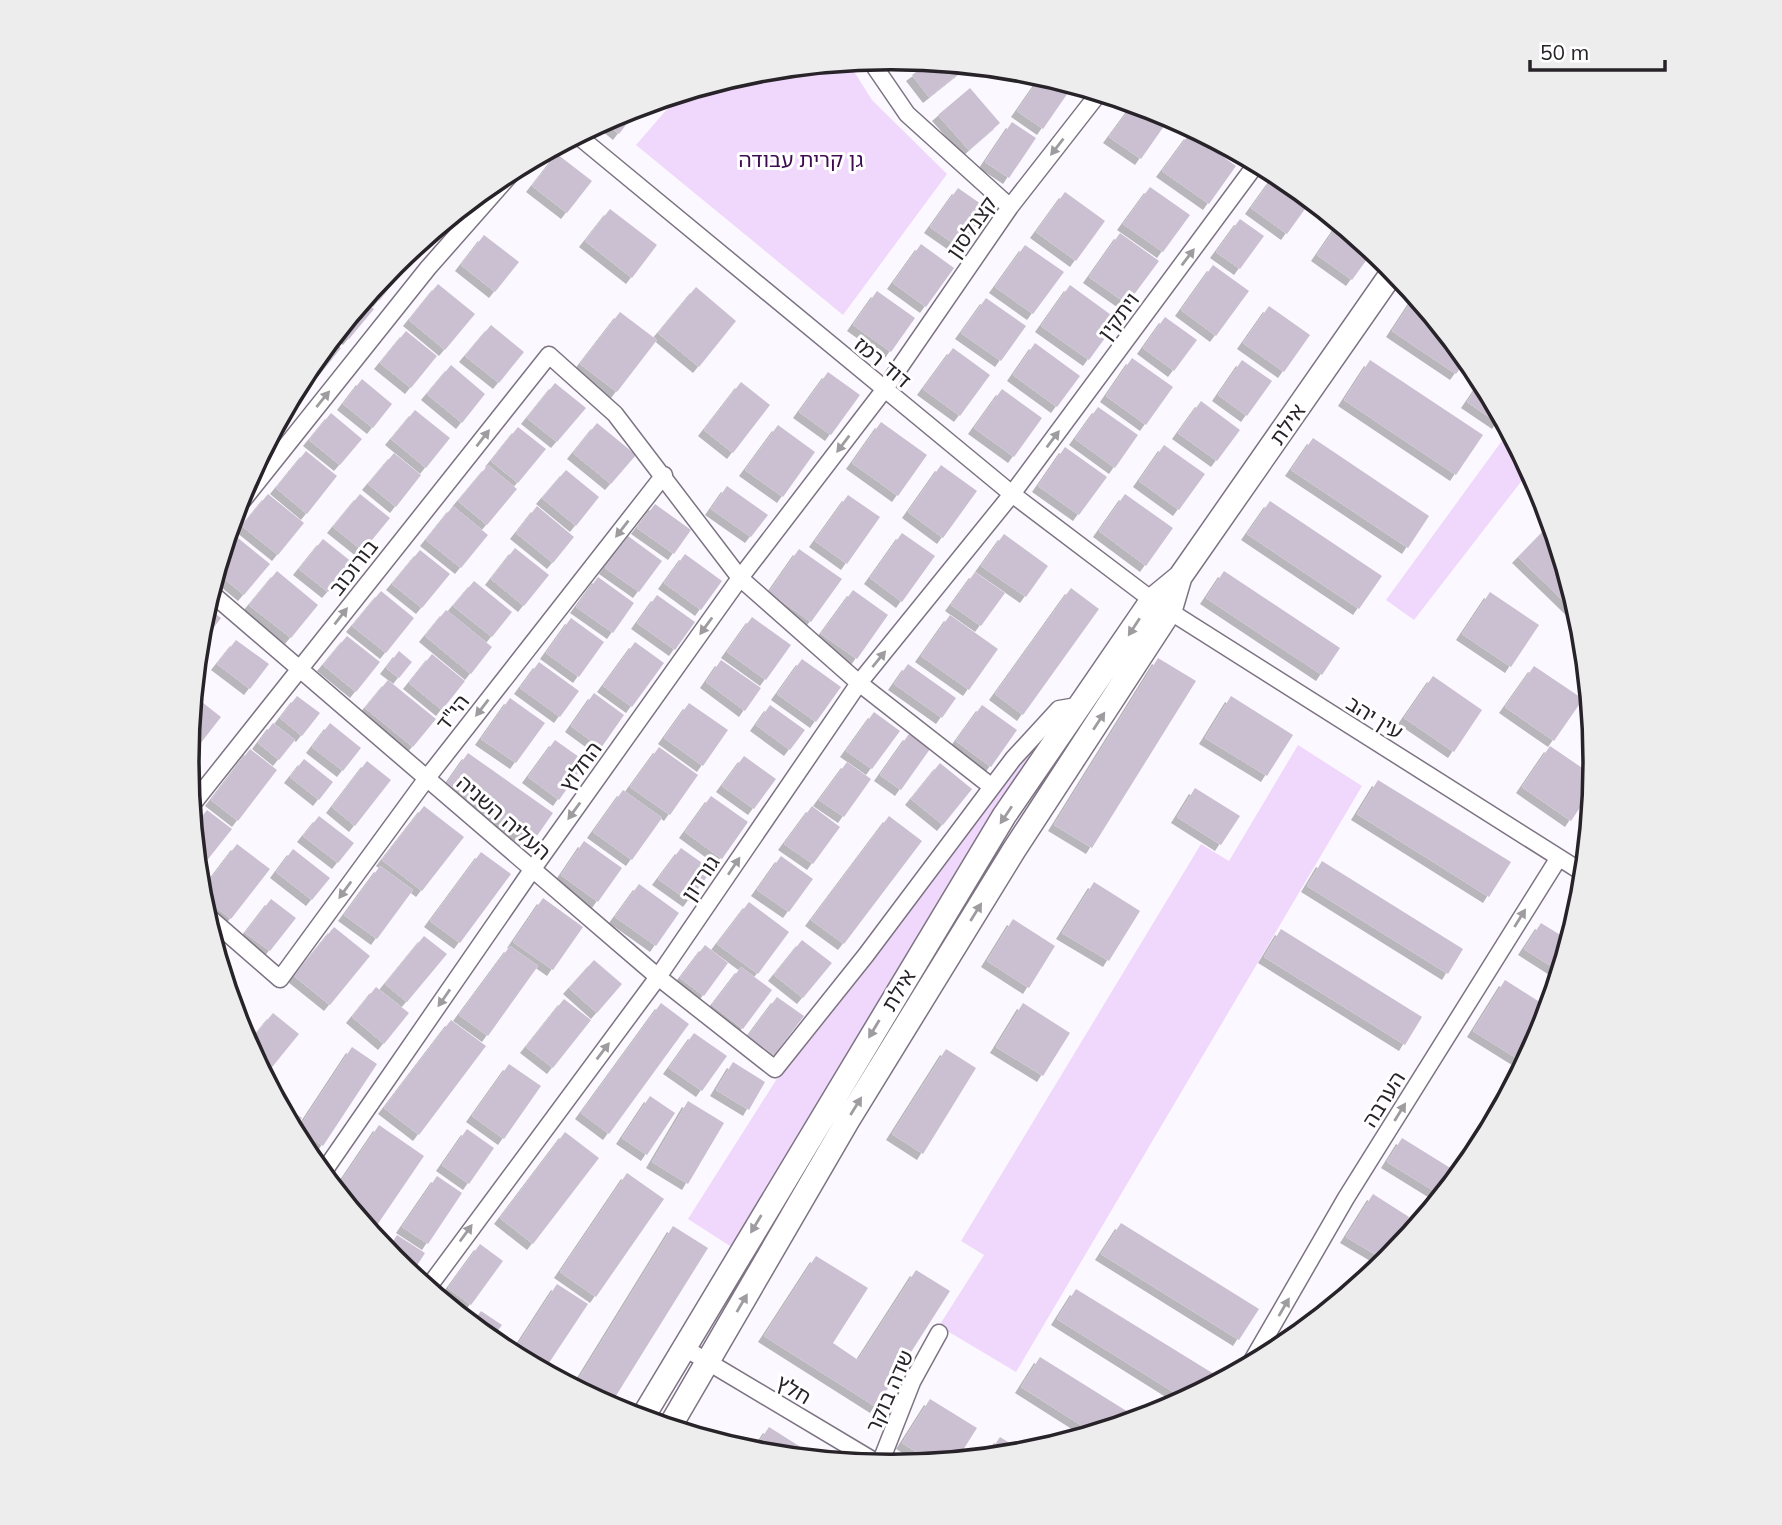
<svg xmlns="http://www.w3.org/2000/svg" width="1782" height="1525" font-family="Mulish,'Noto Sans Hebrew',sans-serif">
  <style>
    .green { fill: #efd8fb }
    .building { fill: #cbc0d1; filter: url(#shadow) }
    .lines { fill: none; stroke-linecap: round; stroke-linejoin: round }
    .street-casing { stroke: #7d7383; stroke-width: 19 }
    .secondary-casing { stroke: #7d7383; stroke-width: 26 }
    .street { stroke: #fff; stroke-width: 16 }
    .secondary { stroke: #fff; stroke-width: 23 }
    .oneway { fill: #9e9c9f }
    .labels { text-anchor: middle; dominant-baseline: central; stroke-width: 6; stroke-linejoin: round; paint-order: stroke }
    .park-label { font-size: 21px; fill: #3d0d50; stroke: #fff }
    .street-label { font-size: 21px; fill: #272329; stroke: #fff }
    .rim { fill: none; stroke: #272329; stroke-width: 3.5 }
  </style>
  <defs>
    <filter id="shadow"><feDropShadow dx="-6" dy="6" stdDeviation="0" flood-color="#0004"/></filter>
  </defs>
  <rect width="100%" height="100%" fill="#fcf8ff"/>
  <path class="green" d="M848,62L872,100L947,174L843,315L636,145L681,93L754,71Z
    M1509,431L1530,470L1414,620L1386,600Z
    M1059,714L733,1248L688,1219L797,1047L1016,762Z
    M1298,745L1362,786L1016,1372L939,1326L984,1255L961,1241L1201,844L1229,861Z"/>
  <path class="building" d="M930,62L965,65H969L929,97L912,75Z
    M1042,75L1072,87L1043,129L1017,111Z
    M970,88L1000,123L969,150L938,115Z
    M1134,103L1155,110L1169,119L1141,159L1109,137Z
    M641,105L619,134L603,121L622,111Z
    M1012,122L1036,138L1009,178L985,162Z
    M1190,133L1236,166L1209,204L1162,171Z
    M557,154L592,181L567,213L532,186Z
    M1274,176L1310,202L1287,234L1251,208Z
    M1150,187L1190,215L1163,252L1123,224Z
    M958,188L991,211L963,250L930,227Z
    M1065,192L1105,221L1076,261L1036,232Z
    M610,209L657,245L632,278L585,241Z
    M1240,219L1264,236L1240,269L1216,252Z
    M1339,223L1373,251L1352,280L1317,255Z
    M440,225L420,252L414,247Z
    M1120,233L1159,261L1127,304L1089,277Z
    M484,235L519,262L495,292L461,265Z
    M921,244L954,268L926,307L893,283Z
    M1025,245L1064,272L1033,314L995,287Z
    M395,262L404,270L379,301L369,293Z
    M1213,265L1249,291L1216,336L1181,310Z
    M438,284L475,314L445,350L409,320Z
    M1070,285L1118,320L1089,360L1041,326Z
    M696,287L736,321L699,367L658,333Z
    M877,291L915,318L891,352L853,325Z
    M1415,296L1467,359L1456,374L1392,331Z
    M986,298L1026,326L1001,361L961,333Z
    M363,300L374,309L349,339L339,330Z
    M1269,306L1310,335L1284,372L1243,343Z
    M620,312L657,340L617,392L580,364Z
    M1165,317L1197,340L1174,371L1143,348Z
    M491,325L524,352L499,383L465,356Z
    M406,331L437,356L411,388L380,363Z
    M330,340L341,348L312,384L302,376Z
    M1035,343L1080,376L1057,407L1013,375Z
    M953,348L990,375L960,416L923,389Z
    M1132,358L1173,387L1146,425L1106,396Z
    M1242,360L1272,381L1247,416L1218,395Z
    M1370,360L1483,435L1456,475L1344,400Z
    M451,365L485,394L462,423L427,394Z
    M828,372L860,395L831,435L799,412Z
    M362,379L392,404L373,428L343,404Z
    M1482,380L1502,417L1498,423L1467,402Z
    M741,382L770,405L733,453L704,430Z
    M555,383L586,408L557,442L527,418Z
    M297,386L303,391L281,418L280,417Z
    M1002,389L1042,418L1014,457L974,428Z
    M1201,401L1240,430L1217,461L1178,433Z
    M1098,407L1138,435L1115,468L1075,439Z
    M415,410L450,438L426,468L391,439Z
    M331,413L362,439L340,465L309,440Z
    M881,422L927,455L898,496L852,463Z
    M597,423L636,455L611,484L573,453Z
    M778,425L815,452L783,497L745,470Z
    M518,427L546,449L518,483L491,461Z
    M1313,438L1429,516L1408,548L1291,470Z
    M1164,445L1205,474L1179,510L1139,481Z
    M1065,447L1107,477L1079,515L1038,486Z
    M306,451L337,476L307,514L276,488Z
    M394,453L421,475L396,507L368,484Z
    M488,465L517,489L487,525L458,501Z
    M941,465L977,491L943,538L908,512Z
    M566,470L599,497L576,526L542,498Z
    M727,486L768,515L751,537L711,509Z
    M268,494L304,523L278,555L242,526Z
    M360,494L390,518L363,551L333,527Z
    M1125,494L1173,528L1146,566L1099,531Z
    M848,495L880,517L847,564L815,541Z
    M1270,501L1382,576L1359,609L1247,534Z
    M655,504L691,530L674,554L637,528Z
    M453,506L488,535L461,568L426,540Z
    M537,506L574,537L553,563L516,533Z
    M1551,523L1580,617L1518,557Z
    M902,533L935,556L902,602L870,578Z
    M233,534L270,564L244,595L216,572L224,544Z
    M1004,534L1048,566L1026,597L981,566Z
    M628,536L662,561L639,592L605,568Z
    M323,539L353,563L328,592L299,569Z
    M515,548L549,575L524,606L491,579Z
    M799,549L842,579L811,622L769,592Z
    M420,550L450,574L422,608L392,584Z
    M685,554L722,581L701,610L664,583Z
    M277,571L318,605L291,638L249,605Z
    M1224,571L1340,648L1322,675L1206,598Z
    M975,572L1005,593L981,626L951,605Z
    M598,577L634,603L613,633L576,607Z
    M474,581L512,612L492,637L453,606Z
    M1071,588L1099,609L1023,715L995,694Z
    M853,590L888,615L857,659L821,634Z
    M381,591L414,618L386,653L352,626Z
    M1490,592L1539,625L1511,667L1462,634Z
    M657,595L695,622L675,650L637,623Z
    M205,606L221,618L198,648L200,625Z
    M446,610L492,647L471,674L425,636Z
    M950,615L998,649L969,690L921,656Z
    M752,617L791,645L766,680L727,652Z
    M571,618L604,642L579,677L546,653Z
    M347,636L380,662L356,692L323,665Z
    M236,640L269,664L250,689L217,664Z
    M635,642L664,663L632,707L603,686Z
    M399,651L412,662L399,678L386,668Z
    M432,654L465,681L442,710L409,683Z
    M1158,658L1196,681L1092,848L1054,825Z
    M802,659L841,687L816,722L777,694Z
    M721,660L761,688L745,711L706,682Z
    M539,662L579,691L560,717L520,688Z
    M908,664L956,698L942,718L894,684Z
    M1534,666L1583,699L1554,741L1505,707Z
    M1433,676L1482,710L1454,752L1404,718Z
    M388,680L436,719L413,747L365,708Z
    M594,693L624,715L601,748L571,726Z
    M193,695L221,717L186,762Z
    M297,696L320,713L302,736L280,718Z
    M1231,696L1293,735L1267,776L1205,738Z
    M510,698L545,723L516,763L481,739Z
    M689,703L728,730L703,766L664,738Z
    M770,705L805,730L790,750L756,725Z
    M982,705L1017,730L991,767L956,741Z
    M874,712L900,731L872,769L846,751Z
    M273,723L295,740L279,760L258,743Z
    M330,723L361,748L343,771L312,747Z
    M909,734L930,749L901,790L880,775Z
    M555,740L586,762L559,800L528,777Z
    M1550,746L1594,776L1593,788L1571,821L1522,787Z
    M659,747L698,775L670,815L630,787Z
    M250,749L277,770L238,821L211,800Z
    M468,753L553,813L532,843L447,783Z
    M744,756L776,779L754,809L722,786Z
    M304,759L333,782L319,800L290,777Z
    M367,761L391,780L355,826L332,807Z
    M847,762L871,779L844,817L819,800Z
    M940,763L972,789L943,825L911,799Z
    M1378,780L1511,862L1489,897L1357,814Z
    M1195,788L1240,816L1221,845L1177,817Z
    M623,790L662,818L632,860L593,832Z
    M711,796L748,822L722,859L685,832Z
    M424,806L464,837L422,891L382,860Z
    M812,806L840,827L813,864L784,844Z
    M207,810L232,829L197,873L193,828Z
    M319,816L354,843L338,863L303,836Z
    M889,816L922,841L844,944L811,920Z
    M584,841L622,868L598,902L561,875Z
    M237,844L270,869L231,919L199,894Z
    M681,848L712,870L689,901L658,879Z
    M293,849L330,878L312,900L276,872Z
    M481,852L511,874L460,943L430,921Z
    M781,856L813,879L789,912L757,890Z
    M1322,861L1463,949L1448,974L1307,886Z
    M380,866L413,890L377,939L344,915Z
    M1094,882L1140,911L1109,961L1062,933Z
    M639,884L679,913L656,946L615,917Z
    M543,898L583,927L553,970L513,942Z
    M271,899L296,918L270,951L245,933Z
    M749,902L789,932L758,974L717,944Z
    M1013,919L1055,946L1029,988L987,961Z
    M1541,923L1570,941L1560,972L1524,949Z
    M334,927L370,956L330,1005L294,976Z
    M1281,929L1422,1017L1405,1045L1264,957Z
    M424,936L447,954L407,1002L385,984Z
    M802,940L832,963L803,998L774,975Z
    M705,945L728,963L704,996L680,978Z
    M510,946L538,966L488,1036L459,1015Z
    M594,960L622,984L597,1013L569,988Z
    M741,967L772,990L743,1029L712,1005Z
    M1505,980L1549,1008L1545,1023L1521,1061L1473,1031Z
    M376,987L409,1013L384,1044L352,1017Z
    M777,997L804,1016L774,1055L748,1036Z
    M564,999L591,1020L553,1068L526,1047Z
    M661,1003L689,1024L609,1134L581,1113Z
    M1023,1003L1070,1033L1043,1076L996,1047Z
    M273,1013L299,1034L264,1077L247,1045Z
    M451,1020L486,1046L419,1135L384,1108Z
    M694,1033L727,1056L702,1091L669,1068Z
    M352,1047L377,1064L323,1146L298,1129Z
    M946,1049L976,1068L923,1154L892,1134Z
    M733,1062L765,1082L749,1110L716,1090Z
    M509,1064L541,1086L504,1139L472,1116Z
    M1509,1083L1514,1086L1481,1146L1474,1141Z
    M650,1096L675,1113L647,1155L622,1138Z
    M276,1100L302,1118L293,1131Z
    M688,1101L724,1123L688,1184L652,1162Z
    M379,1125L424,1156L371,1234L335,1190Z
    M467,1129L494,1148L469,1184L442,1165Z
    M565,1132L599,1158L533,1244L500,1218Z
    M1402,1138L1460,1174L1442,1196L1387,1162Z
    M627,1173L664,1199L596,1297L560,1272Z
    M437,1176L462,1193L428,1244L402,1227Z
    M1373,1194L1409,1217L1383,1259L1346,1237Z
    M1121,1223L1259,1309L1239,1340L1101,1254Z
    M673,1226L708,1248L609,1407L573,1388Z
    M397,1235L425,1253L411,1275L386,1253Z
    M480,1244L503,1261L471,1305L448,1288Z
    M816,1256L868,1288L833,1343L858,1360L916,1270L950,1291L876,1407L764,1336Z
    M557,1284L588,1304L543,1372L511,1355Z
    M1076,1289L1214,1374L1203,1391L1186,1400L1057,1319Z
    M481,1311L502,1325L490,1341L471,1325Z
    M1040,1357L1141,1420L1095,1434L1021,1387Z
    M930,1399L977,1428L956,1461L934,1463L902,1443Z
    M769,1427L818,1458L746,1452L753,1451Z
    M1000,1437L1027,1454L986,1458Z"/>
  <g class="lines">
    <defs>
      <path id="street" d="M870,60L907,114L1010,207
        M577,135L1012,494L1152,600L1585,874
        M235,510L428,268L517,167
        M210,592L658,977L775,1069L866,955L1013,759L1059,709L1083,705
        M191,806L549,355L615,414L740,578L859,683L992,787
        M203,912L280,979L427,778L664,475
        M322,1174L532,870L740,578L884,390L1010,207L1099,93
        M427,1289L658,977L859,683L1012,494L1257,163
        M683,1347L884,1467
        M1249,1366L1346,1198L1558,859
        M879,1466L912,1382L939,1333"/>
      <path id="secondary" d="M641,1420L1004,816L1152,600L1180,577L1394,270
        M669,1428L848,1120L1014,850L1170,611L1180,577"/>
    </defs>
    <use href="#street" class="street-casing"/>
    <use href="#secondary" class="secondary-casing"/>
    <use href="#street" class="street"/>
    <use href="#secondary" class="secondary"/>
  </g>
  <defs><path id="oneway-solid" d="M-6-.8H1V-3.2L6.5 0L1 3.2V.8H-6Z" transform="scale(1.75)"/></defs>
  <g class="oneway">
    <use href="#oneway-solid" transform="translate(1057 147) rotate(128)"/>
    <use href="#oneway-solid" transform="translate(1188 257) rotate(-53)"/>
    <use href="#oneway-solid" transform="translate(323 399) rotate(-51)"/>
    <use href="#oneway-solid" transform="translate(483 438) rotate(-52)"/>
    <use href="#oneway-solid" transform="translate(1053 439) rotate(-53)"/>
    <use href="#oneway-solid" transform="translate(843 444) rotate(127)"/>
    <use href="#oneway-solid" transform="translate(622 529) rotate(128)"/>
    <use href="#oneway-solid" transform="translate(341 616) rotate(-52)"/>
    <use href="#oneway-solid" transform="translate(706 626) rotate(126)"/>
    <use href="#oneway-solid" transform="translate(1134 627) rotate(123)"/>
    <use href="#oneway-solid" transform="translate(879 659) rotate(-51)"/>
    <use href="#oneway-solid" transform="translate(482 708) rotate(128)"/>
    <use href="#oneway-solid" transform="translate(1099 721) rotate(-57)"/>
    <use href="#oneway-solid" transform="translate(574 811) rotate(126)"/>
    <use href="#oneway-solid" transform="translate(1006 815) rotate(124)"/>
    <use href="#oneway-solid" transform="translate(734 866) rotate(-56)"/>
    <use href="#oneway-solid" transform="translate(345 890) rotate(126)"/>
    <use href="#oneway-solid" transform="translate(976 912) rotate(-58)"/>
    <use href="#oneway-solid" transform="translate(1520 918) rotate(-58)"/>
    <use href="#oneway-solid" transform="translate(444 998) rotate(125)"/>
    <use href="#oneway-solid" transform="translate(874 1029) rotate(121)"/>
    <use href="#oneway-solid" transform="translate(603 1051) rotate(-53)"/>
    <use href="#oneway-solid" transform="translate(856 1106) rotate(-58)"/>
    <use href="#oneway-solid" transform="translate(1400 1112) rotate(-58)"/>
    <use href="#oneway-solid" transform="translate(756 1224) rotate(121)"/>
    <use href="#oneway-solid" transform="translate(466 1233) rotate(-54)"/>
    <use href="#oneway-solid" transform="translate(742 1303) rotate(-60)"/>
    <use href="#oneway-solid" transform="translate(1284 1307) rotate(-60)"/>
  </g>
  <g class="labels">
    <g class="park-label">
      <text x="801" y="159">גן קרית עבודה</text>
    </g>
    <g class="street-label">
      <text transform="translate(971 227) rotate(-55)">קצנלסון</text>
      <text transform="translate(1118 316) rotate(-53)">ויתקין</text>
      <text transform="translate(883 362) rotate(40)">דוד רמז</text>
      <text transform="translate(1287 424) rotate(-55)">אילת</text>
      <text transform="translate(353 567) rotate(-52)">בורוכוב</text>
      <text transform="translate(452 712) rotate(-52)">הי"ד</text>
      <text transform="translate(1375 717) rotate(32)">עין יהב</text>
      <text transform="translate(580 766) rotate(-54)">החלוץ</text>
      <text transform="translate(504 817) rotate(41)">העליה השניה</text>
      <text transform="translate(700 878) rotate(-56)">גורדון</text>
      <text transform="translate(898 990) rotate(-59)">אילת</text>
      <text transform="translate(1383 1099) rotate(-58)">הערבה</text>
      <text transform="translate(794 1389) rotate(31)">חלץ</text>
      <text transform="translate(889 1391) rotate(-66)">שדה בוקר</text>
    </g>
  </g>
  <path d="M0 0H1782V1525H0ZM199 762a692 692 0 1 1 1384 0a692 692 0 1 1-1384 0Z" fill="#eeedee" fill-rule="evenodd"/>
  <path class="rim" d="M199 762a692 692 0 1 1 1384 0a692 692 0 1 1-1384 0Z"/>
  <path d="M1530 60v10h135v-10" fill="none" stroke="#272329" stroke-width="3.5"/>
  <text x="1540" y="60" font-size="21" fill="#272329" stroke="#ffffff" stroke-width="5" paint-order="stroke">50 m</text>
</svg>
